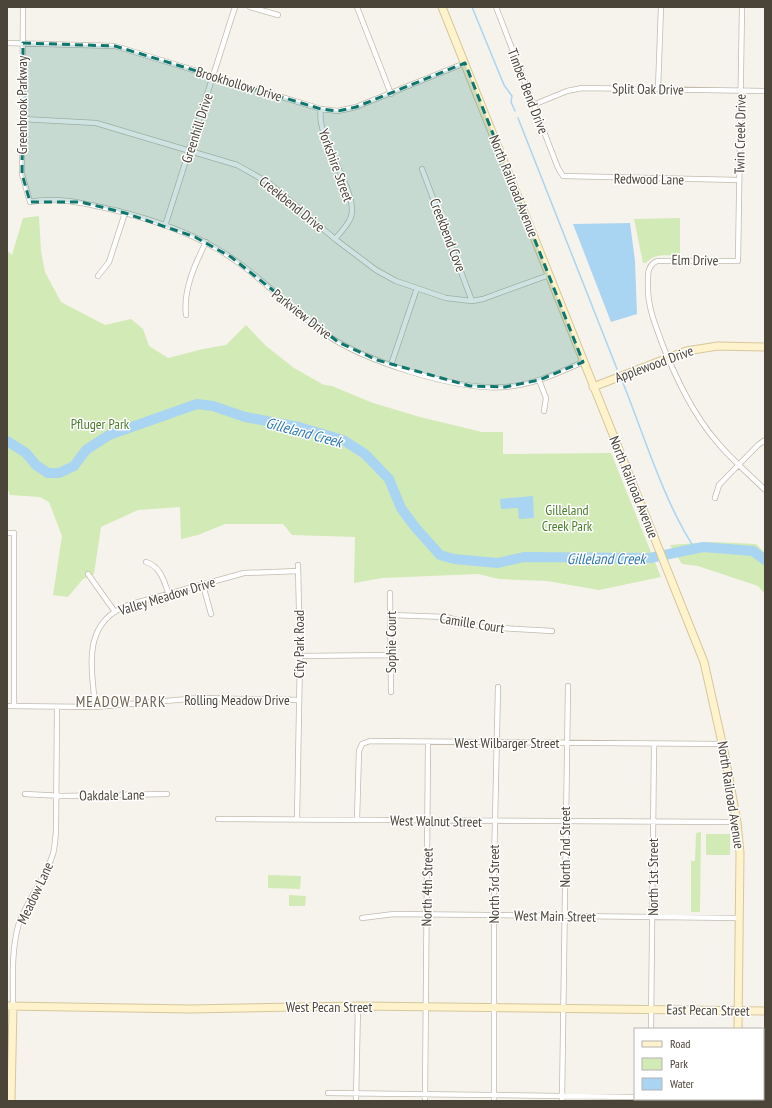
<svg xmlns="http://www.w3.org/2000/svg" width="772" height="1108" font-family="'PT Sans Narrow',sans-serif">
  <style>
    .green { fill: #d2eab5 }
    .water { fill: #a9d4f2 }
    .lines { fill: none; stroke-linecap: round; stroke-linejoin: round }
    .stream { stroke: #a9d4f2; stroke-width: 1.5 }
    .river { stroke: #a9d4f2; stroke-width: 10 }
    .street-casing { stroke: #c2bbae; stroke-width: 6 }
    .secondary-casing { stroke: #d6c79b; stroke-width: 9 }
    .street { stroke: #fff; stroke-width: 4.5 }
    .secondary { stroke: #fff3cd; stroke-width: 7 }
    .marked { fill: #0f766e; fill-opacity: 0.2; stroke: #0f766e; stroke-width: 3; stroke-dasharray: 8 5; stroke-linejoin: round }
    .labels { text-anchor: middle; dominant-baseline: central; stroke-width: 3; stroke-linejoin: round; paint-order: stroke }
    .street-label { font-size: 14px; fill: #4b4439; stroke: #fff }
    .park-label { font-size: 14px; fill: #4a7f2a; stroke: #fff }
    .water-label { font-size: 15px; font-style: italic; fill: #2e7ab2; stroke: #fff }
    .neighbourhood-label { font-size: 15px; letter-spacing: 1px; fill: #6e6250; stroke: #fff }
  </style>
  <rect width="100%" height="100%" fill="#f6f3ec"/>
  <path class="green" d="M39,216L41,251L45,272L61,302L105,325L131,319L143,329L149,346L168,358L203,349L226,345L246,325L266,346L294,368L324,385L332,386L373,403L420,417L482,432H503V454L611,453L661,577L599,590L547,581L499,579L478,574L382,578L354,583L355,537L292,535L283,524H225L198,535L181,539L180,507L138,510L101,527L94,574L83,579L68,597L53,595L62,536L49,502L40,497L10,495L7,487V251L12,255L23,218Z
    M680,218V256C668,255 654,253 646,263H643L634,219Z
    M712,542L756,544L765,553V594L758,586L698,566L682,564L670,545Z
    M701,832L700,912H691V861H695L696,833Z
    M706,834H730V855H706Z
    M268,875L301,876L300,889L268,888Z
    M289,895L306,896L305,906H289Z"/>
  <path class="water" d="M630,223L635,261L637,314L611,322L573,224Z
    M533,496L534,518L519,519L518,508L501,509L500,499Z"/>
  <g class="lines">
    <path class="stream" d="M472,7L504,85L512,96L511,102L515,111
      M518,118L617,369
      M623,383C644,435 664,502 695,549"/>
    <path class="river" d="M7,441L26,453L36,465L48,473H59L74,466L86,450L109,435L197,404L213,406L245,417L299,427L343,440L365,454L389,479L401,508L415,527L440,555L454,559L498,563L524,557L650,558L703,547L753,551L765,560"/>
    <defs>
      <path id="street" d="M23,7L22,174L30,202C57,196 87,204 114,210C150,219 187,231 219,250C257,272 288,307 324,333C363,361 458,391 505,387C533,385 558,373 583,362
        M250,7L278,15
        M357,7L391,94
        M496,7L558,168L563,176L739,180
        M742,7L738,261H657C646,266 648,277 648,288C648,309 656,326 663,346C677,380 693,414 717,442C731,459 749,474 765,490
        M7,43L115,46L321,109L338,111L356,107L465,63
        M658,89L661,7
        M533,105L567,91L582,88L765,91
        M321,109C315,139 359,191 351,217C348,225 341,232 335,239
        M22,119L96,123L237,165L269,183L335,239L376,270L396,281L446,298L472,301L483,299L549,275
        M422,169L472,301
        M165,226L235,7
        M98,276L109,262L125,213
        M186,315C183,290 195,264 206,242
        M391,365L417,288
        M539,380L546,398L544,411
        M715,498L719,485L758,445L765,440
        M7,533H14V706
        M146,562C161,567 164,581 169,595
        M88,574L115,612
        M203,585L211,614
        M390,593L391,692
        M391,615L446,617L482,627L552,631
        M300,656L391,655
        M7,706L95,707L200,698L299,700
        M95,707C92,667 81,623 128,605L244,573L298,571
        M25,794L63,796L167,794
        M218,819L737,822
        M297,819L300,656L298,565
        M357,819L359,751L362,744L370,741L723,744
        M362,918L394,914L739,918
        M13,1006C13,979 11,950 19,923C28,899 45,879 53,854C55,847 55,839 56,832L57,708
        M651,1029L654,744
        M328,1093L635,1097
        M356,1101L358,1006
        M425,1101L428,742
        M494,1101V867L498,687
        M562,1101L568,686
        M649,1101V1099"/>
      <path id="secondary" d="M442,7L704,662L725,756L737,822L740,853L738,1029
        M593,387L686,351L718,346L765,347
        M7,1006L190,1009L358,1006L765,1011
        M737,1099V1101
        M11,1101L13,1006"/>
    </defs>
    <use href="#street" class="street-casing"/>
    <use href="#secondary" class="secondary-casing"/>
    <use href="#street" class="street"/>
    <use href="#secondary" class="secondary"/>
  </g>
  <path class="marked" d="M23,43L115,46L321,109L338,111L356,107L465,63L583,362L539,380L505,387L470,386L377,360L338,342L231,257L195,237L125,213L81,202H30L22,174Z"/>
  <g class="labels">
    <g class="street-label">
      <text transform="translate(239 84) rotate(17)">Brookhollow Drive</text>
      <text transform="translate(648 89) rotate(1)">Split Oak Drive</text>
      <text transform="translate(528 91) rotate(69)">Timber Bend Drive</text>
      <text transform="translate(22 105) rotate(-90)">Greenbrook Parkway</text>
      <text transform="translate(197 128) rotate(-72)">Greenhill Drive</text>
      <text transform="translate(740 134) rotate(-89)">Twin Creek Drive</text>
      <text transform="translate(336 165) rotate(70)">Yorkshire Street</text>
      <text transform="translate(649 179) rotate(1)">Redwood Lane</text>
      <text transform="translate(514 186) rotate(68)">North Railroad Avenue</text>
      <text transform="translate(292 204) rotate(39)">Creekbend Drive</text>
      <text transform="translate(448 235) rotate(69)">Creekbend Cove</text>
      <text transform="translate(695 260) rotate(1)">Elm Drive</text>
      <text transform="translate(302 314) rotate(38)">Parkview Drive</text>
      <text transform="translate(654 364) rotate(-20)">Applewood Drive</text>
      <text transform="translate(634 487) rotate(68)">North Railroad Avenue</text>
      <text transform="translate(167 596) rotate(-17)">Valley Meadow Drive</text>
      <text transform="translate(472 623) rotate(9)">Camille Court</text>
      <text transform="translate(391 642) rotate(-90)">Sophie Court</text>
      <text transform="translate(299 644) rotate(-90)">City Park Road</text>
      <text x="237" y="700">Rolling Meadow Drive</text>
      <text x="507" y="743">West Wilbarger Street</text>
      <text transform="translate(112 795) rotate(-1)">Oakdale Lane</text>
      <text transform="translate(731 795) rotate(81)">North Railroad Avenue</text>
      <text transform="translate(436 821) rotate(1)">West Walnut Street</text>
      <text transform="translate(565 847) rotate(-90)">North 2nd Street</text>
      <text transform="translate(653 877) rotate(-90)">North 1st Street</text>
      <text transform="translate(494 884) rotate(-90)">North 3rd Street</text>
      <text transform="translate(427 887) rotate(-89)">North 4th Street</text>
      <text transform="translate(35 893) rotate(-65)">Meadow Lane</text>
      <text transform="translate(555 916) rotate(1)">West Main Street</text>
      <text x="329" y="1007">West Pecan Street</text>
      <text transform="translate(708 1010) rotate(1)">East Pecan Street</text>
    </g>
    <g class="park-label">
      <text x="100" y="424">Pfluger Park</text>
      <text x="567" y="510">Gilleland<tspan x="567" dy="16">Creek Park</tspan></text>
    </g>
    <g class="water-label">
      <text transform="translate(304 432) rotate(15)">Gilleland Creek</text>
      <text x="606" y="558">Gilleland Creek</text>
    </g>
    <g class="neighbourhood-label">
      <text x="121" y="701">MEADOW PARK</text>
    </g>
  </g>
  <rect width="772" height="1108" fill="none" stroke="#4b4439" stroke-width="16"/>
  <rect x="634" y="1028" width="130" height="72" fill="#ffffff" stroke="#b7b4b0"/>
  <rect x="642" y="1041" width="20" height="6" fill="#fff3cd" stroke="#b7b4b0"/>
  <text x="670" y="1048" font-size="12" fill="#4b4439">Road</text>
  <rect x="642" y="1058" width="20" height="12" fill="#d2eab5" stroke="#b7b4b0"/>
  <text x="670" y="1068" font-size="12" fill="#4b4439">Park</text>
  <rect x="642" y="1078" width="20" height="12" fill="#a9d4f2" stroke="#b7b4b0"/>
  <text x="670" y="1088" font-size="12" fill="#4b4439">Water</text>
</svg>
